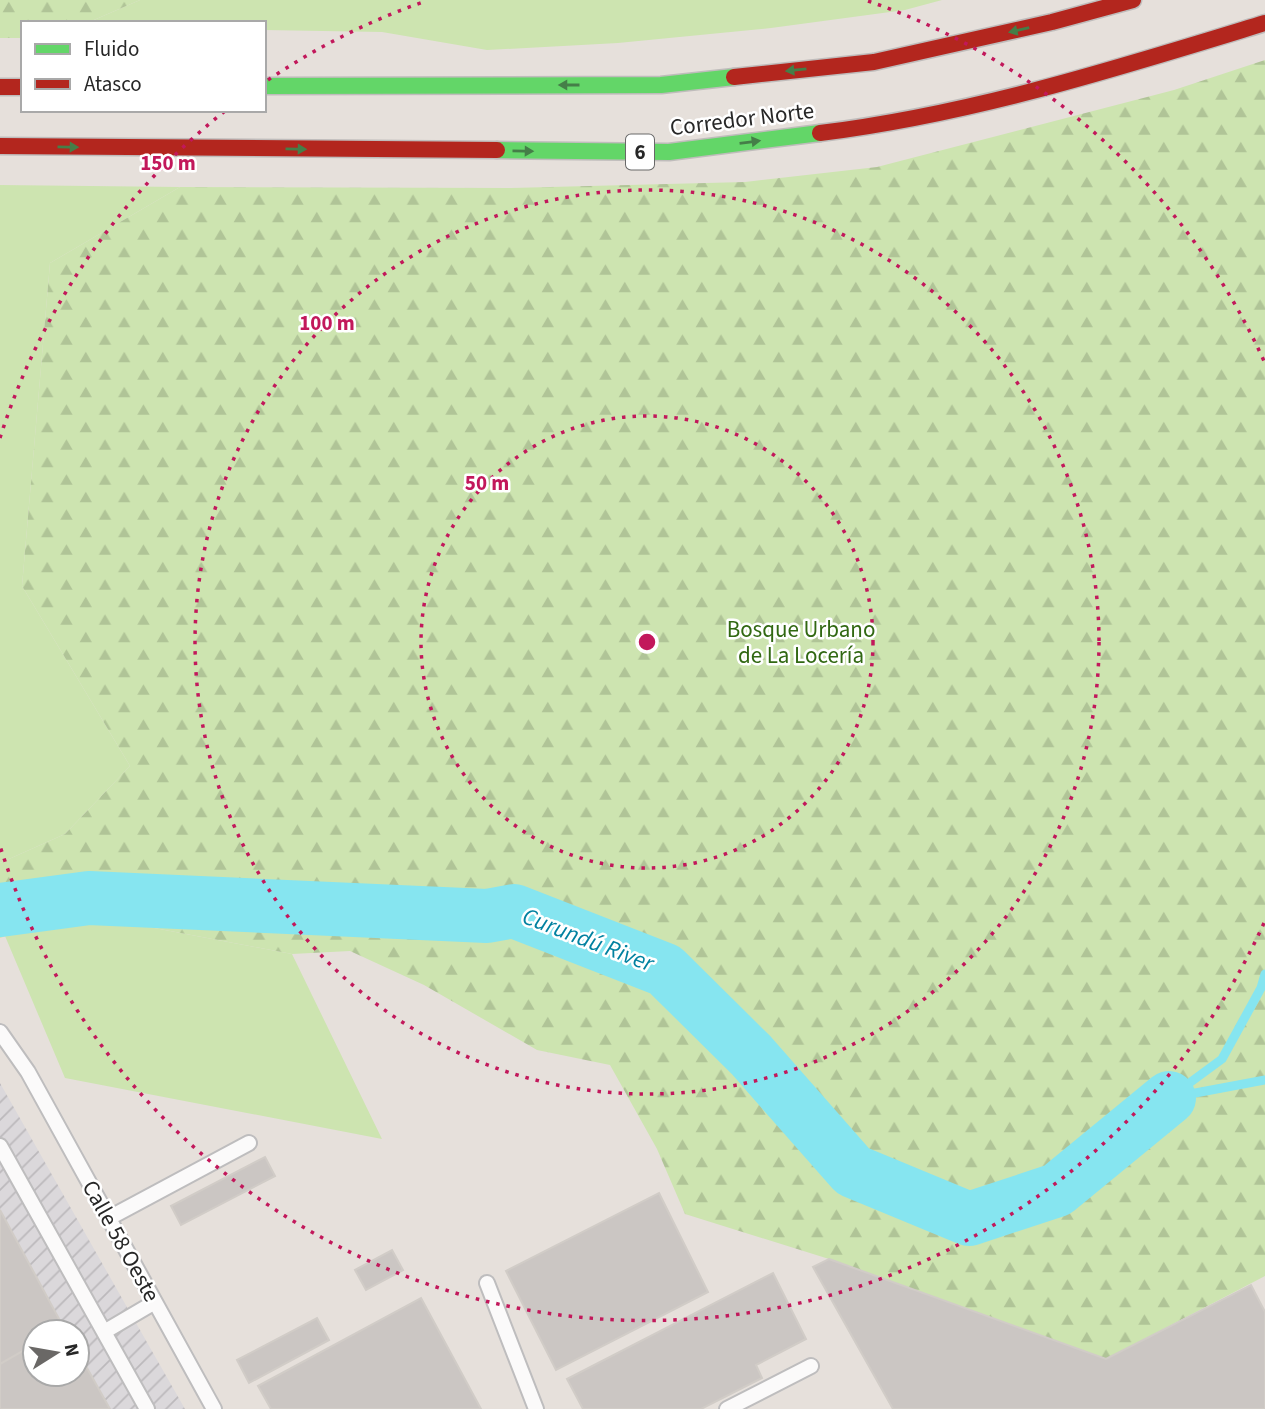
<svg xmlns="http://www.w3.org/2000/svg" width="1265" height="1409" font-family="'Source Sans 3',sans-serif">
  <style>
    .industrial { fill: url(#industrial-furrows); fill-rule: evenodd }
    .grass { fill: #cde4b0 }
    .forest { fill: url(#forest-firs) }
    .lines { fill: none; stroke-linecap: round; stroke-linejoin: round }
    .stream { stroke: #86e5f0; stroke-width: 9 }
    .river { stroke: #86e5f0; stroke-width: 54 }
    .building { fill: #cbc6c3; stroke: #d1ccc7; stroke-width: 2 }
    .lane-casing { stroke: #bebdbe; stroke-width: 18 }
    .fast-casing { stroke: #bfbcbb; stroke-width: 19 }
    .jam-casing { stroke: #bfbcbb; stroke-width: 19 }
    .lane { stroke: #fbfafa; stroke-width: 14 }
    .fast { stroke: #63d668; stroke-width: 16 }
    .jam { stroke: #b3261e; stroke-width: 16 }
    .oneway { fill: #457e48 }
    .ring { fill: none; stroke: #c2185b; stroke-width: 3.5; stroke-dasharray: 3.5 7 }
    .labels { text-anchor: middle; dominant-baseline: central; stroke-width: 5; stroke-linejoin: round; paint-order: stroke }
    .shield { fill: #fff; stroke: #686868; stroke-width: 2 }
    .shield-label { font-size: 21px; font-weight: bold; fill: #272727 }
    .street-label { font-size: 23px; fill: #272727; stroke: #fff }
    .park-label { font-size: 23px; fill: #316812; stroke: #fff }
    .water-label { font-size: 24px; font-style: italic; fill: #0181a0; stroke: #fff }
    .centre { fill: #c2185b; stroke: #fff; stroke-width: 3.5 }
    .ring-label { font-size: 21px; text-anchor: middle; font-weight: bold; fill: #c2185b; stroke: #fff; stroke-width: 5; stroke-linejoin: round; paint-order: stroke }
  </style>
  <defs>
    <pattern id="industrial-furrows" width="10" height="10" patternUnits="userSpaceOnUse" patternTransform="scale(1.75)"><rect width="10" height="10" fill="#dbd8db"/><path d="M-1 1l2-2M0 10L10 0M9 11l2-2" fill="none" stroke="#bcb9bc"/></pattern>
    <pattern id="forest-firs" width="22" height="20" patternUnits="userSpaceOnUse" patternTransform="scale(1.75)"><rect width="22" height="20" fill="#cde4b0"/><path d="M5 1l3.5 6h-7zM16 11l3.5 6h-7z" fill="#b0c497"/></pattern>
  </defs>
  <rect width="100%" height="100%" fill="#e6e0db"/>
  <path class="industrial" d="M0,1083L132,1316L185,1409H0ZM35,1332H77V1374H35Z"/>
  <path class="grass" d="M140,0H942L905,10L771,28L618,43L487,50L382,32L264,30V23H87Z
    M0,185L180,187L50,263L22,586L130,766L65,834L0,863Z
    M75,913L292,954L382,1139L65,1078L5,936Z"/>
  <path class="forest" d="M0,0H140L87,23H23V38H0Z
    M1265,60V1276L1106,1359L829,1259L685,1214L657,1149L610,1065L537,1050L424,985L350,951L292,954L75,913L0,938V863L65,834L130,766L22,586L50,263L180,187L511,188L745,182L877,167L1174,90Z"/>
  <g class="lines">
    <path class="stream" d="M1174,1097L1265,1080
      M1169,1098L1222,1059L1261,988L1265,974"/>
    <path class="river" d="M0,910L89,898L487,916L514,911L665,970L751,1055L853,1171L969,1219L1057,1190L1169,1098"/>
  </g>
  <path class="building" d="M265,1157L275,1176L181,1225L171,1206Z
    M659,1193L708,1292L556,1370L506,1271Z
    M0,1210L64,1328L57,1332H35V1344L0,1364Z
    M392,1250L403,1270L366,1290L355,1270Z
    M829,1259L1106,1359L1251,1285L1265,1312V1409H893L813,1267Z
    M773,1273L806,1339L756,1365L762,1378L701,1409H583L567,1379Z
    M421,1298L481,1409H271L258,1386Z
    M317,1318L329,1340L249,1383L237,1360Z
    M35,1344V1374H77V1350L110,1409H0V1364Z"/>
  <g class="lines">
    <defs>
      <path id="lane" d="M0,1032L28,1072L214,1409
        M0,1146L147,1409
        M109,1218L249,1143
        M487,1283L536,1409
        M104,1332L155,1302
        M727,1409L811,1366"/>
      <path id="fast" d="M264,86L661,85L734,77
        M497,150L669,152L820,133"/>
      <path id="jam" d="M734,77L874,62L1052,22L1133,0
        M0,87H23
        M820,133C973,114 1118,68 1265,23
        M0,146L497,150"/>
    </defs>
    <use href="#lane" class="lane-casing"/>
    <use href="#fast" class="fast-casing"/>
    <use href="#jam" class="jam-casing"/>
    <use href="#lane" class="lane"/>
    <use href="#fast" class="fast"/>
    <use href="#jam" class="jam"/>
  </g>
  <defs><path id="oneway-solid" d="M-6-.8H1V-3.2L6.5 0L1 3.2V.8H-6Z" transform="scale(1.75)"/></defs>
  <g class="oneway">
    <use href="#oneway-solid" transform="translate(1019 30) rotate(167)"/>
    <use href="#oneway-solid" transform="translate(796 70) rotate(174)"/>
    <use href="#oneway-solid" transform="translate(569 85) rotate(180)"/>
    <use href="#oneway-solid" transform="translate(750 142) rotate(-7)"/>
    <use href="#oneway-solid" transform="translate(68 147) rotate(1)"/>
    <use href="#oneway-solid" transform="translate(296 149) rotate(1)"/>
    <use href="#oneway-solid" transform="translate(523 151) rotate(1)"/>
  </g>
  <g class="ring">
    <circle cx="647" cy="642" r="226"/>
    <circle cx="647" cy="642" r="452"/>
    <path d="M1264 923A678 678 0 0 1 0 846M0 438A678 678 0 0 1 225 111M268 80A678 678 0 0 1 426 1M868 1A678 678 0 0 1 1264 361"/>
  </g>
  <g class="labels">
    <rect class="shield" x="626" y="134.5" width="28" height="35" rx="5"/>
    <g class="shield-label">
      <text x="640" y="152">6</text>
    </g>
    <g class="street-label">
      <text transform="translate(742 119) rotate(-7)">Corredor Norte</text>
      <text transform="translate(121 1241) rotate(61)">Calle 58 Oeste</text>
    </g>
    <g class="park-label">
      <text x="801" y="629">Bosque Urbano<tspan x="801" dy="26">de La Locería</tspan></text>
    </g>
    <g class="water-label">
      <text transform="translate(588 940) rotate(21)">Curundú River</text>
    </g>
  </g>
  <circle cx="647" cy="642" r="10" class="centre"/>
  <g class="ring-label">
    <text x="168" y="170">150 m</text>
    <text x="327" y="330">100 m</text>
    <text x="487" y="490">50 m</text>
  </g>
  <rect x="21" y="21" width="245" height="91" fill="#ffffff" stroke="#a9a9a9" stroke-width="2"/>
  <rect x="35" y="44" width="35" height="10" fill="#63d668" stroke="#a9a9a9" stroke-width="2"/>
  <text x="84" y="56" font-size="21" fill="#272727">Fluido</text>
  <rect x="35" y="79" width="35" height="10" fill="#b3261e" stroke="#a9a9a9" stroke-width="2"/>
  <text x="84" y="91" font-size="21" fill="#272727">Atasco</text>
  <g transform="translate(56 1353) rotate(79)"><circle r="33" fill="#ffffff" stroke="#a9a9a9" stroke-width="2"/>
  <path d="M0-5L12 26L0 18L-12 26Z" fill="#6a6866"/>
  <text y="-10" font-size="19" font-weight="bold" text-anchor="middle" fill="#272727">N</text>
  </g>
</svg>
